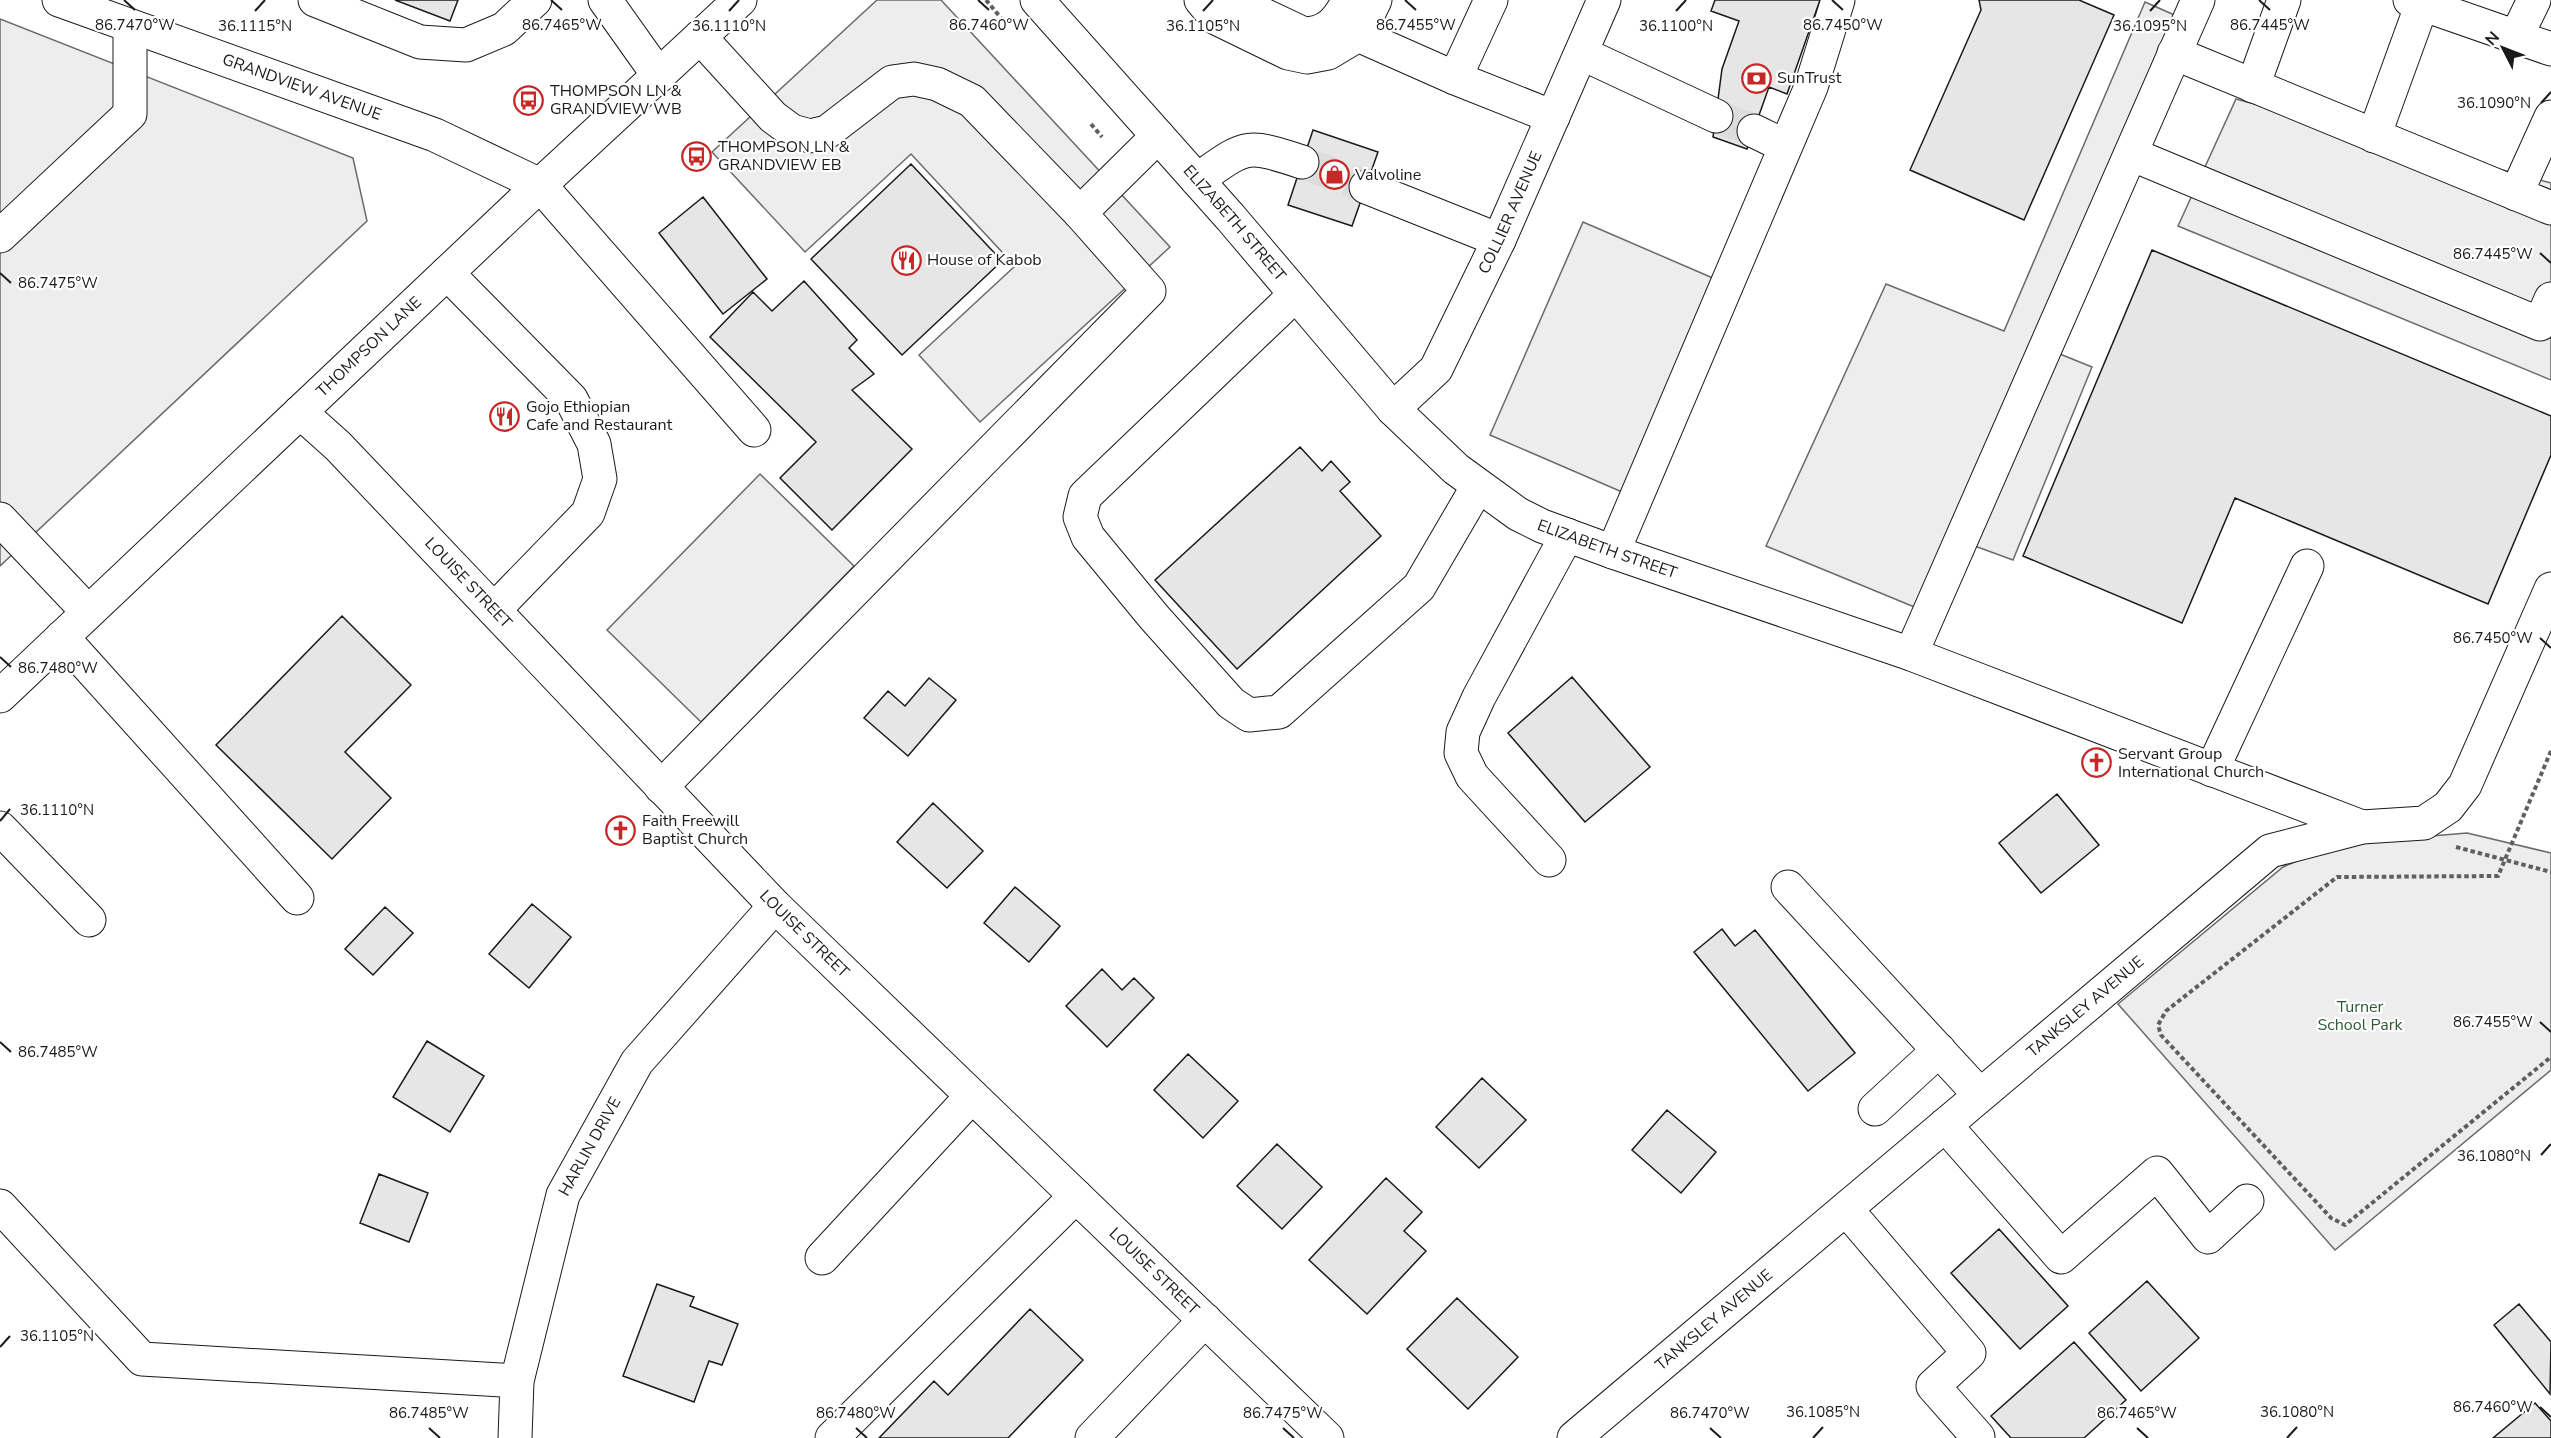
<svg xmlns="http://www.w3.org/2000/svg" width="2551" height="1438" font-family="'Nunito Sans',sans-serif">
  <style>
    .built { fill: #ededed; stroke: #6a6a6a; stroke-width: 1.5 }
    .building { fill: #e6e6e6; stroke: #1a1a1a; stroke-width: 1.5 }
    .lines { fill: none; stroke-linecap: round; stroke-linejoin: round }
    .minor-tunnel { stroke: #ddd; stroke-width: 33; stroke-dasharray: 33 16; stroke-linecap: butt }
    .minor-casing { stroke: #1a1a1a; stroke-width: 35 }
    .major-casing { stroke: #1a1a1a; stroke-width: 35 }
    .path { stroke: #5f5f5f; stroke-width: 4; stroke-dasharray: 4.5 3; stroke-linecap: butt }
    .minor { stroke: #fff; stroke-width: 33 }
    .major { stroke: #fff; stroke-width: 33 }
    .ticks { fill: none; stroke: #1a1a1a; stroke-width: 2 }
    .labels { text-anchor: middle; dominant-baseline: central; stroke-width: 4.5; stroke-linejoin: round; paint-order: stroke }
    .poi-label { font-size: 16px; fill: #1a1a1a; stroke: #fff; text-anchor: start }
    .street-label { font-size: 16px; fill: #1a1a1a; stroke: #fff }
    .park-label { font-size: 16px; fill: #2b5a34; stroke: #fff }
    .ticks-label { font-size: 15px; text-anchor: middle; fill: #1a1a1a; stroke: #fff; stroke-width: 4.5; stroke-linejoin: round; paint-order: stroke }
  </style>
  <rect width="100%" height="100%" fill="#fff"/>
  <path class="built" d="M877,0H941L1170,247L980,422L919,355L1015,266L911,154L805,252L712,152Z
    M2145,2L2188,21L2045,348L2092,367L2013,560L1961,541L1929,613L1766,546L1886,284L2004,331Z
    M0,19L353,158L367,221L0,566Z
    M2236,99L2551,183V380L2178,226Z
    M1583,222L1722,282L1629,495L1490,435Z
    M760,474L854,566L701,722L607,630Z
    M2467,833L2551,853V1070L2335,1250L2118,1004L2283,867L2321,851L2384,840Z"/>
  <path class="building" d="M395,0H458L450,21Z
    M1715,0H1820L1787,94L1769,87L1747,149L1713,137L1722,69L1739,21L1711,11Z
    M1979,0H2079L2114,15L2024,220L1910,170L1981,10Z
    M1313,130L1378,152L1352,226L1288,205Z
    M911,164L1002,261L902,355L811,259Z
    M703,197L767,279L723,314L659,233Z
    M2152,250L2551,416V455L2488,604L2235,498L2182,623L2023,556Z
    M804,281L857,340L849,348L874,374L852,390L912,449L832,530L780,478L816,442L710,337L753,292L772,311Z
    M1300,447L1322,471L1331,461L1350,482L1340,491L1381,536L1237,669L1155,580Z
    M342,616L411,685L345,752L391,798L332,859L216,745Z
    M1572,677L1650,767L1585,822L1508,733Z
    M929,678L956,700L908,756L864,718L888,691L905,706Z
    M2057,794L2099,845L2041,893L1999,843Z
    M933,803L983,851L947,888L897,842Z
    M1015,887L1060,926L1029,962L984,923Z
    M532,904L571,937L529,988L489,954Z
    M385,907L413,933L373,975L345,949Z
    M1722,929L1735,946L1755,930L1855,1053L1808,1091L1694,952Z
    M1102,969L1122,990L1134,978L1154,998L1107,1047L1066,1006Z
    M427,1041L484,1076L450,1132L393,1097Z
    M1188,1054L1238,1101L1203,1138L1154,1090Z
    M1482,1078L1526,1120L1479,1168L1436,1127Z
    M1667,1110L1716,1152L1681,1193L1632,1150Z
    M1277,1144L1322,1187L1282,1229L1237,1186Z
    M379,1174L428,1193L409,1242L360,1223Z
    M1386,1178L1422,1212L1404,1231L1426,1251L1367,1314L1309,1260Z
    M1999,1229L2068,1306L2020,1349L1951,1273Z
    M2147,1281L2199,1338L2141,1391L2089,1333Z
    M657,1284L694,1297L690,1306L738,1324L722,1365L709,1361L694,1402L623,1376Z
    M1457,1298L1518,1357L1468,1409L1407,1349Z
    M2519,1304L2551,1342L2550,1394L2494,1325Z
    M1030,1309L1083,1360L1008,1438H879L934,1381L948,1395Z
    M2074,1342L2126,1400L2084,1438H2011L1991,1416Z
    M2535,1403L2551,1421V1438H2493Z"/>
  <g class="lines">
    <path class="minor-tunnel" d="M1716,116L1754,131
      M1302,162L1366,187"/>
    <defs>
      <g id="minor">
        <path id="s1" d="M59,0L435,135L540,185L754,430"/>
        <path d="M315,0L420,42L466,45L504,29L535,0"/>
        <path d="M605,0L659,76"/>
        <path id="s2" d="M1037,0L1231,218L1393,409L1456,469L1518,514L1542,526L1613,552L1911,654L2362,827"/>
        <path d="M1201,0L1216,18L1288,53L1307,57L1328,53L1358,35L1455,78"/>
        <path d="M1232,0L1304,34C1328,34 1338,20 1349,0"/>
        <path d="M1491,0L1455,78L1553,117"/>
        <path d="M1358,35L1375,0"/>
        <path d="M700,37L773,117L792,131L810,136L827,132L892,82L914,79L937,84L972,101L1080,213"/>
        <path d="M2516,37L2534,0"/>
        <path d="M1581,53L1716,116"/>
        <path d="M2174,53L2551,208"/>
        <path d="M2253,86L2284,0"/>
        <path d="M1754,131L1785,146"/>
        <path d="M2374,136L2422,4"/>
        <path d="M2131,154L2540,324L2551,299"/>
        <path d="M1197,180C1247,145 1244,143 1302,162"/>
        <path d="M1366,187L1499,240"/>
        <path d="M2516,194L2551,117"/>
        <path d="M0,236L130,114V26"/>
        <path d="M447,273L571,399L594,444L600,479L588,513L494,610"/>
        <path d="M1295,295L1085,496L1080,517L1088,537L1154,617L1231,703L1249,715L1279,712L1419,587L1478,486"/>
        <path id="s3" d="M1393,409L1436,369L1499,240L1604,0"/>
        <path id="s4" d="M300,412L338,446L775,906L1327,1438"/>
        <path d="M0,519L88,612"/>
        <path d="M1613,552L1811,87L1838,0"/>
        <path d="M62,637L297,898"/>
        <path d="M1911,654L2198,0"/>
        <path d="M2212,770L2307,566"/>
        <path d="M661,787L1149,291L1080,213L1158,136"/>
        <path d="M0,828L89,920"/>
        <path d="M1549,860L1472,776L1461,753L1463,732L1479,697L1567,535"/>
        <path d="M1788,887L1980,1095"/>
        <path d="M1875,1109L1939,1050"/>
        <path d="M1945,1125L2061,1257L2157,1173L2208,1237L2247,1201"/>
        <path d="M0,1206L142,1359L517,1381"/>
        <path d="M1846,1209L1969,1353L1933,1386L1978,1437"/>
        <path d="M822,1258L972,1096"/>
        <path id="s5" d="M515,1438L517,1381L563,1195L637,1062L775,906"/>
        <path d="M832,1438L1076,1196"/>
        <path d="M1092,1438L1205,1320"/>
        <path id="s6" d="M1574,1438L2270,851L2362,827L2424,823L2448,807L2465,785L2551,589"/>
      </g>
      <g id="major">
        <path d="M2410,0L2551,49"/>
        <path id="s7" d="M0,696L540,185L740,0"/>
      </g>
    </defs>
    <use href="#minor" class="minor-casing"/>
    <use href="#major" class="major-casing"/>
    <path class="path" d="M986,0L1001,18
      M1091,124L1102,137
      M2551,751L2498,876L2337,877L2166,1011L2158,1025L2161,1035L2331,1218L2345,1225L2551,1057
      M2456,847L2551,872"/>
    <use href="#minor" class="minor"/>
    <use href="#major" class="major"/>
  </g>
  <path class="ticks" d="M124,0L135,10M551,0L562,10M978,0L989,10M1405,0L1416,10M1832,0L1843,10M2259,0L2270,10M255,11L265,0M729,11L739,0M1203,11L1213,0M1676,11L1686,0M2150,11L2160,0M2541,103L2551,92M2540,253L2551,263M0,273L11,283M2540,638L2551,648M0,657L11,667M0,821L10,809M2540,1022L2551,1032M0,1042L11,1052M2541,1155L2551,1144M0,1347L10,1336M2540,1407L2551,1417M429,1428L440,1438M856,1428L867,1438M1283,1428L1294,1438M1710,1428L1721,1438M2137,1428L2148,1438M1813,1438L1823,1427M2287,1438L2297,1427"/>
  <defs>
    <symbol id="bank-ring" viewBox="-11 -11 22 22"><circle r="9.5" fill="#fff" stroke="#c62828" stroke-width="1.5"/><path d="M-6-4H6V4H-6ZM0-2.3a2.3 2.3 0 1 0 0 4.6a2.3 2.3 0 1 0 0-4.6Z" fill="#c62828"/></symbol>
    <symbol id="bus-ring" viewBox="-11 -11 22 22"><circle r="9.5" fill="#fff" stroke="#c62828" stroke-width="1.5"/><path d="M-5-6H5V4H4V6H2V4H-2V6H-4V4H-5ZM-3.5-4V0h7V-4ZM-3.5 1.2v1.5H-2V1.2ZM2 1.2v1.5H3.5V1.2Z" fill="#c62828"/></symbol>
    <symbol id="shop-ring" viewBox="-11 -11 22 22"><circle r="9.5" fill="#fff" stroke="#c62828" stroke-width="1.5"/><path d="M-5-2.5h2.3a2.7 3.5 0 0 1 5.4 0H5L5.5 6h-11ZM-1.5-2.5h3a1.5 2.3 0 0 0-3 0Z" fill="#c62828"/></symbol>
    <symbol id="restaurant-ring" viewBox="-11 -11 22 22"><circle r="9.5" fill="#fff" stroke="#c62828" stroke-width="1.5"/><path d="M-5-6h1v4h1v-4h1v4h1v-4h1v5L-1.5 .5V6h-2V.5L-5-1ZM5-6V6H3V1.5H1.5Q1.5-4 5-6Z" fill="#c62828"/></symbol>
    <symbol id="church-ring" viewBox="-11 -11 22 22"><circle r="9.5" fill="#fff" stroke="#c62828" stroke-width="1.5"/><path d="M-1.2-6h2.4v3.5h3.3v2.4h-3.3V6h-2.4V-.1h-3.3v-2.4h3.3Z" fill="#c62828"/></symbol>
  </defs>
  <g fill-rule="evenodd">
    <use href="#bank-ring" x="1740" y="62" width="33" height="33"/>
    <use href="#bus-ring" x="512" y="84" width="33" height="33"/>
    <use href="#bus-ring" x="680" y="140" width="33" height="33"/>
    <use href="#shop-ring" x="1318" y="158" width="33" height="33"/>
    <use href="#restaurant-ring" x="890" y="244" width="33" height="33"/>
    <use href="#restaurant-ring" x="488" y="400" width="33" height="33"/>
    <use href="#church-ring" x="2080" y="746" width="33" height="33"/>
    <use href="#church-ring" x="604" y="814" width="33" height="33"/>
  </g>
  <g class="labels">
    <g class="poi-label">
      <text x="1777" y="78">SunTrust</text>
      <text x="550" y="91">THOMPSON LN &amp;<tspan x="550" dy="18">GRANDVIEW WB</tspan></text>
      <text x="718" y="147">THOMPSON LN &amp;<tspan x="718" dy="18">GRANDVIEW EB</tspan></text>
      <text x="1355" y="175">Valvoline</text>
      <text x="927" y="260">House of Kabob</text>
      <text x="526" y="407">Gojo Ethiopian<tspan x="526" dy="18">Cafe and Restaurant</tspan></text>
      <text x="2118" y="754">Servant Group<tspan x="2118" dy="18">International Church</tspan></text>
      <text x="642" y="821">Faith Freewill<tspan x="642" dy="18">Baptist Church</tspan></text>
    </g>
    <g class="street-label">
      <text stroke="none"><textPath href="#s1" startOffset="258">GRANDVIEW AVENUE</textPath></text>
      <text stroke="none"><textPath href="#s3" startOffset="232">COLLIER AVENUE</textPath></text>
      <text stroke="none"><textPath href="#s2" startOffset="298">ELIZABETH STREET</textPath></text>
      <text stroke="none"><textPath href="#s7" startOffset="508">THOMPSON LANE</textPath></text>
      <text stroke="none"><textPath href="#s2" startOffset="802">ELIZABETH STREET</textPath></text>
      <text stroke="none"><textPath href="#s4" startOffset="240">LOUISE STREET</textPath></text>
      <text stroke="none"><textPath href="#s4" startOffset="726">LOUISE STREET</textPath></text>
      <text stroke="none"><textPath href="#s6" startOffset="669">TANKSLEY AVENUE</textPath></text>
      <text stroke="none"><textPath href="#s5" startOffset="304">HARLIN DRIVE</textPath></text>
      <text stroke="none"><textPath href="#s4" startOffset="1212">LOUISE STREET</textPath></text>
      <text stroke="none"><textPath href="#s6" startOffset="183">TANKSLEY AVENUE</textPath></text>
    </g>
    <g class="park-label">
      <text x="2360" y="1007">Turner<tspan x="2360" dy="18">School Park</tspan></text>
    </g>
  </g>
  <g class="ticks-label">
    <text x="135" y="30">86.7470°W</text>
    <text x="562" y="30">86.7465°W</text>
    <text x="989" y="30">86.7460°W</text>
    <text x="1416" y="30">86.7455°W</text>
    <text x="1843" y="30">86.7450°W</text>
    <text x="2270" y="30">86.7445°W</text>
    <text x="255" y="31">36.1115°N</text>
    <text x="729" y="31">36.1110°N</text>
    <text x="1203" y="31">36.1105°N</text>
    <text x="1676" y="31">36.1100°N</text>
    <text x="2150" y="31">36.1095°N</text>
    <text x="2494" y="108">36.1090°N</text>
    <text x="2493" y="259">86.7445°W</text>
    <text x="58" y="288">86.7475°W</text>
    <text x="2493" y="643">86.7450°W</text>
    <text x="58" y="673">86.7480°W</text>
    <text x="57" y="815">36.1110°N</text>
    <text x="2493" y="1027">86.7455°W</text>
    <text x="58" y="1057">86.7485°W</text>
    <text x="2494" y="1161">36.1080°N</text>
    <text x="57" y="1341">36.1105°N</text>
    <text x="2493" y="1412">86.7460°W</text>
    <text x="1823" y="1417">36.1085°N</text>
    <text x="2297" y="1417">36.1080°N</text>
    <text x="429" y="1418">86.7485°W</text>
    <text x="856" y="1418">86.7480°W</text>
    <text x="1283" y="1418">86.7475°W</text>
    <text x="1710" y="1418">86.7470°W</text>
    <text x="2137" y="1418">86.7465°W</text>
  </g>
  <g transform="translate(2503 48) rotate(312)" stroke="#ffffff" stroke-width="4.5" paint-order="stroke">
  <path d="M0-4.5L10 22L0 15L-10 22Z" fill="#1a1a1a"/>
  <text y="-9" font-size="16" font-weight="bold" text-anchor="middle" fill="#1a1a1a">N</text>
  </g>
</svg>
